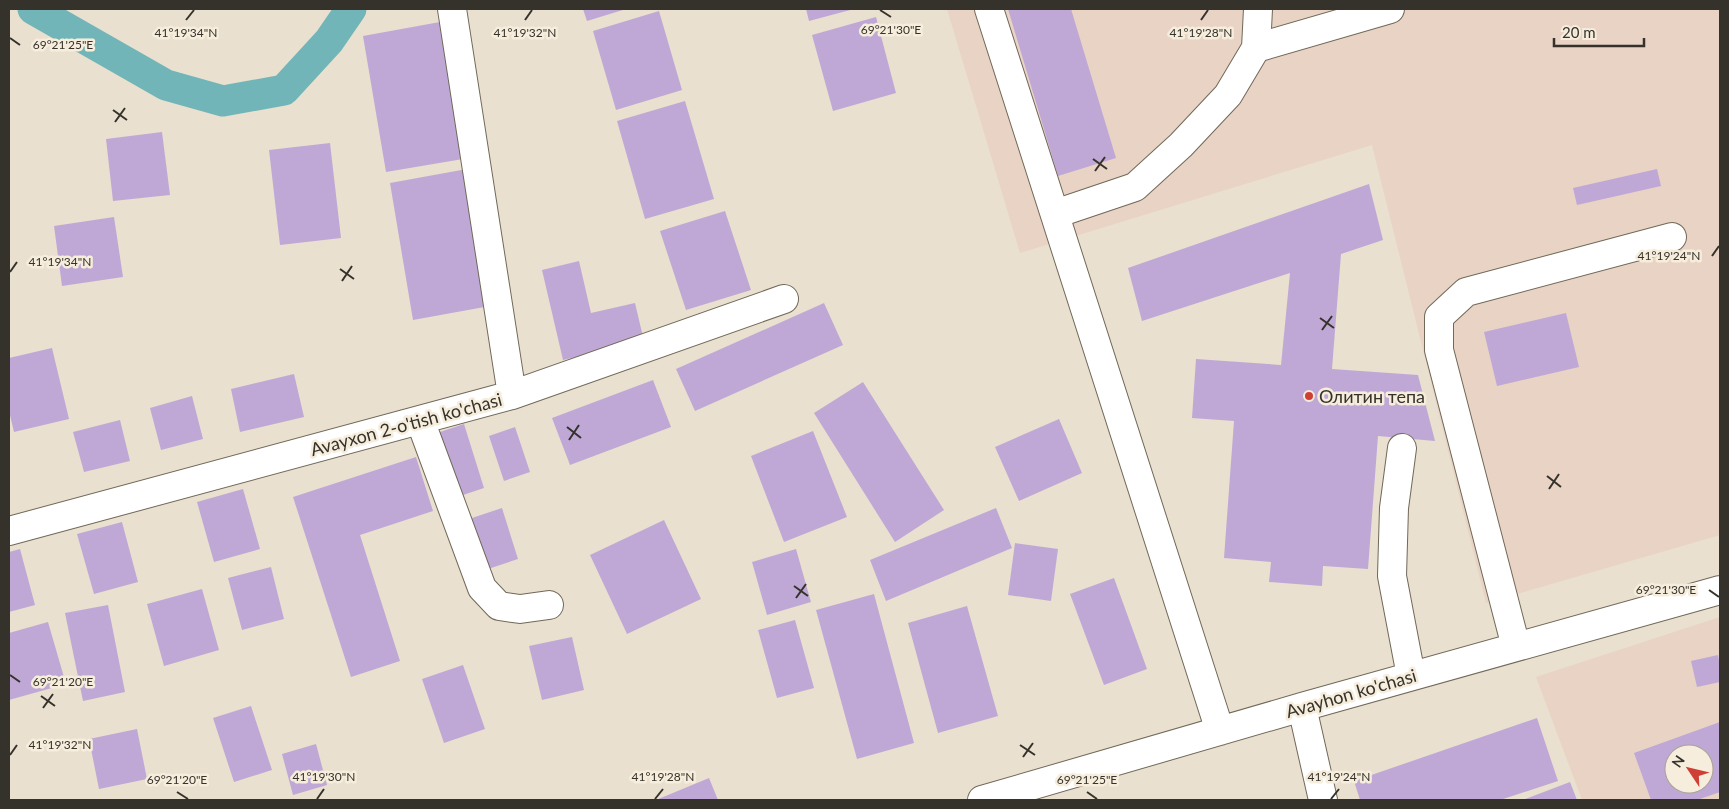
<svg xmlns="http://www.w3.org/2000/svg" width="1729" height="809" font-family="Lato,sans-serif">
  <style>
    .industrial { fill: #e8d3c5; fill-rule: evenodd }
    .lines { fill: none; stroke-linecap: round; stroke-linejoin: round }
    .canal { stroke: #71b5b8; stroke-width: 31 }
    .building { fill: #bfa8d6; fill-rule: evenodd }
    .minor-casing { stroke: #706859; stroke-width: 30 }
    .minor { stroke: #fff; stroke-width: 28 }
    .ticks { fill: none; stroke: #35322b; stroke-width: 2 }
    .poi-dot { fill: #ce4035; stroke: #f6eddc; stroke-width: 2 }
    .labels { text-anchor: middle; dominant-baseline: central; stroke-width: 5; stroke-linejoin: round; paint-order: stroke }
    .poi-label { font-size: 18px; fill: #35322b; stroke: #f6eddc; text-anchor: start }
    .street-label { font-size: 18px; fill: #35322b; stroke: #f6eddc }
    .ticks-label { font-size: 12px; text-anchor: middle; fill: #35322b; stroke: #f6eddc; stroke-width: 5; stroke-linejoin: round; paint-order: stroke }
  </style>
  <rect width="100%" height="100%" fill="#e9e0cf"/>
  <path class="industrial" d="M947,9H1720V535L1486,603L1372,145L1020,253Z
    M1720,617V800H1582L1536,677ZM1674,754H1704V784H1674Z"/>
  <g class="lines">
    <path class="canal" d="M33,9L166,85L223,101L284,90L329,41L351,9"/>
  </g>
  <path class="building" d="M583,9H626L587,21Z
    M806,9H854L809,21Z
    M1008,9H1071L1116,158L1058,176Z
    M659,11L682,90L616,110L593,31Z
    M876,17L896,93L833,111L812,35Z
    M440,22L463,159L386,172L363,36Z
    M685,101L714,199L645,219L617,121Z
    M162,132L170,195L113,201L106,139Z
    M330,143L341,238L280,245L269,150Z
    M467,169L490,306L413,320L390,183Z
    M1657,169L1661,186L1577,205L1573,188Z
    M1369,184L1383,240L1341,254L1332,369L1418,375L1435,441L1378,436L1368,569L1323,566L1322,586L1269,582L1271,562L1224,558L1234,421L1192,418L1196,359L1281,365L1290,273L1142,321L1128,268Z
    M725,211L751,290L686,310L660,231Z
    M114,217L123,277L62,286L54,226Z
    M579,261L591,313L635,303L644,341L563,360L542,270Z
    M824,303L843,345L695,411L676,369Z
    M1566,313L1579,367L1497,386L1484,332Z
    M52,348L69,419L14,432L9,411V358Z
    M294,374L304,417L240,432L231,389Z
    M653,380L671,427L570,465L552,418Z
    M863,382L944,510L895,542L814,413Z
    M192,396L203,439L161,450L150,408Z
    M1059,419L1082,473L1019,501L995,447Z
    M120,420L130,461L84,472L73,432Z
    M464,424L484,488L457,497L437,433Z
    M515,427L530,472L504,481L489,436Z
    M813,431L847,517L784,542L751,456Z
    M416,457L433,511L360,535L400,661L351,677L293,497Z
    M243,489L260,549L214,562L197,502Z
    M502,508L518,559L485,570L469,519Z
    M996,508L1012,548L886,601L870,560Z
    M664,520L701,599L627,634L590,555Z
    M122,522L138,582L94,594L77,534Z
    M1015,543L1058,549L1051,601L1008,595Z
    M20,549L35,605L9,612V552Z
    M796,549L811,602L767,615L752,562Z
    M271,567L284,619L242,630L228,578Z
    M1114,578L1147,669L1104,685L1070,594Z
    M202,589L219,650L164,666L147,604Z
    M874,594L914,743L857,759L816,610Z
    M108,605L125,692L83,701L65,613Z
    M967,606L998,716L938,733L908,623Z
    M795,620L814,688L777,698L758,630Z
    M48,622L66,684L9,700V633Z
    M572,637L584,690L542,700L529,646Z
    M1718,655L1720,666V682L1697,687L1691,661Z
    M463,665L485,729L444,743L422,679Z
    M251,706L272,770L234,782L213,718Z
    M1537,718L1558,781L1500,800H1360L1354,781Z
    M1720,722V792L1697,800H1651L1634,753ZM1674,754H1704V784H1674Z
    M137,729L147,779L99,789L89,739Z
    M316,744L327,785L293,795L282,754Z
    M709,778L718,800H656Z
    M1570,782L1577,800H1523Z"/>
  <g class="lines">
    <defs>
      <path id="minor" d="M989,9L1220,731
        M1256,48L1390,9
        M1055,214L1135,187L1181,145L1228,95L1256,48L1258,9
        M512,395L784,299
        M420,420L482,588L499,606L520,609L549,605
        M1402,448L1394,508L1392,576L1411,676
        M9,531L512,395L452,9
        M1516,647L1439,350V317L1466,292L1672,237
        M1302,707L1323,800
        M982,800L1302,707L1720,590"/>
    </defs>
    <use href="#minor" class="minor-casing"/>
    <use href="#minor" class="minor"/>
  </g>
  <path class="ticks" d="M880,10L891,17M186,20L194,10M525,20L532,10M1201,20L1208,10M10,38L20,45M113,110L127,120M115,122L125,108M1093,159L1107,169M1095,171L1105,157M1712,256L1719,246M340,269L354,279M10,272L17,262M342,281L352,266M1320,318L1334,328M1322,330L1332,316M567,427L581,438M569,440L579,425M1547,476L1561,487M1549,489L1559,474M794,586L808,596M1709,590L1719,597M796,598L806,584M10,675L20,682M41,696L55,706M43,708L53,694M1020,745L1035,755M10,755L17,745M1023,757L1033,743M177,792L188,799M1087,792L1097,799M317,799L324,789M655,799L663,789M1331,799L1339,789"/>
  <circle class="poi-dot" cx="1309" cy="396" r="5"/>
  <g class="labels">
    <g class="poi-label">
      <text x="1319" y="396">Олитин тепа</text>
    </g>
    <g class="street-label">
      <text transform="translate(406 424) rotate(-15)">Avayxon 2-o'tish ko'chasi</text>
      <text transform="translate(1351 693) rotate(-16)">Avayhon ko'chasi</text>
    </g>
  </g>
  <g class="ticks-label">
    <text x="891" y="34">69°21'30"E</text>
    <text x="186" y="37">41°19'34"N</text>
    <text x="525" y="37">41°19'32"N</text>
    <text x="1201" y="37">41°19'28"N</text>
    <text x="63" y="49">69°21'25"E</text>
    <text x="1669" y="260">41°19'24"N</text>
    <text x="60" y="266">41°19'34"N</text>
    <text x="1666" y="594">69°21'30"E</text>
    <text x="63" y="686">69°21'20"E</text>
    <text x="60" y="749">41°19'32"N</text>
    <text x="324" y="781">41°19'30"N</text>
    <text x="663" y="781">41°19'28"N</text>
    <text x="1339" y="781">41°19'24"N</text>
    <text x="177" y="784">69°21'20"E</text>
    <text x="1087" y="784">69°21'25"E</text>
  </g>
  <rect width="1729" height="809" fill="none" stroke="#35322b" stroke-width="20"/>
  <g transform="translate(1689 769) rotate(305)"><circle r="24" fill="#f6eddc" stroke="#a9a295"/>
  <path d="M0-4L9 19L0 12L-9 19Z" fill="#ce4035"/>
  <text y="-8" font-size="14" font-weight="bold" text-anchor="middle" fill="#35322b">N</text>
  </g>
  <path d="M1554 38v8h90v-8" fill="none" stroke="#35322b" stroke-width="2.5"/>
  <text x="1562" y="38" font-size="15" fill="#35322b" stroke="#f6eddc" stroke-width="4" paint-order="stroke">20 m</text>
</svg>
